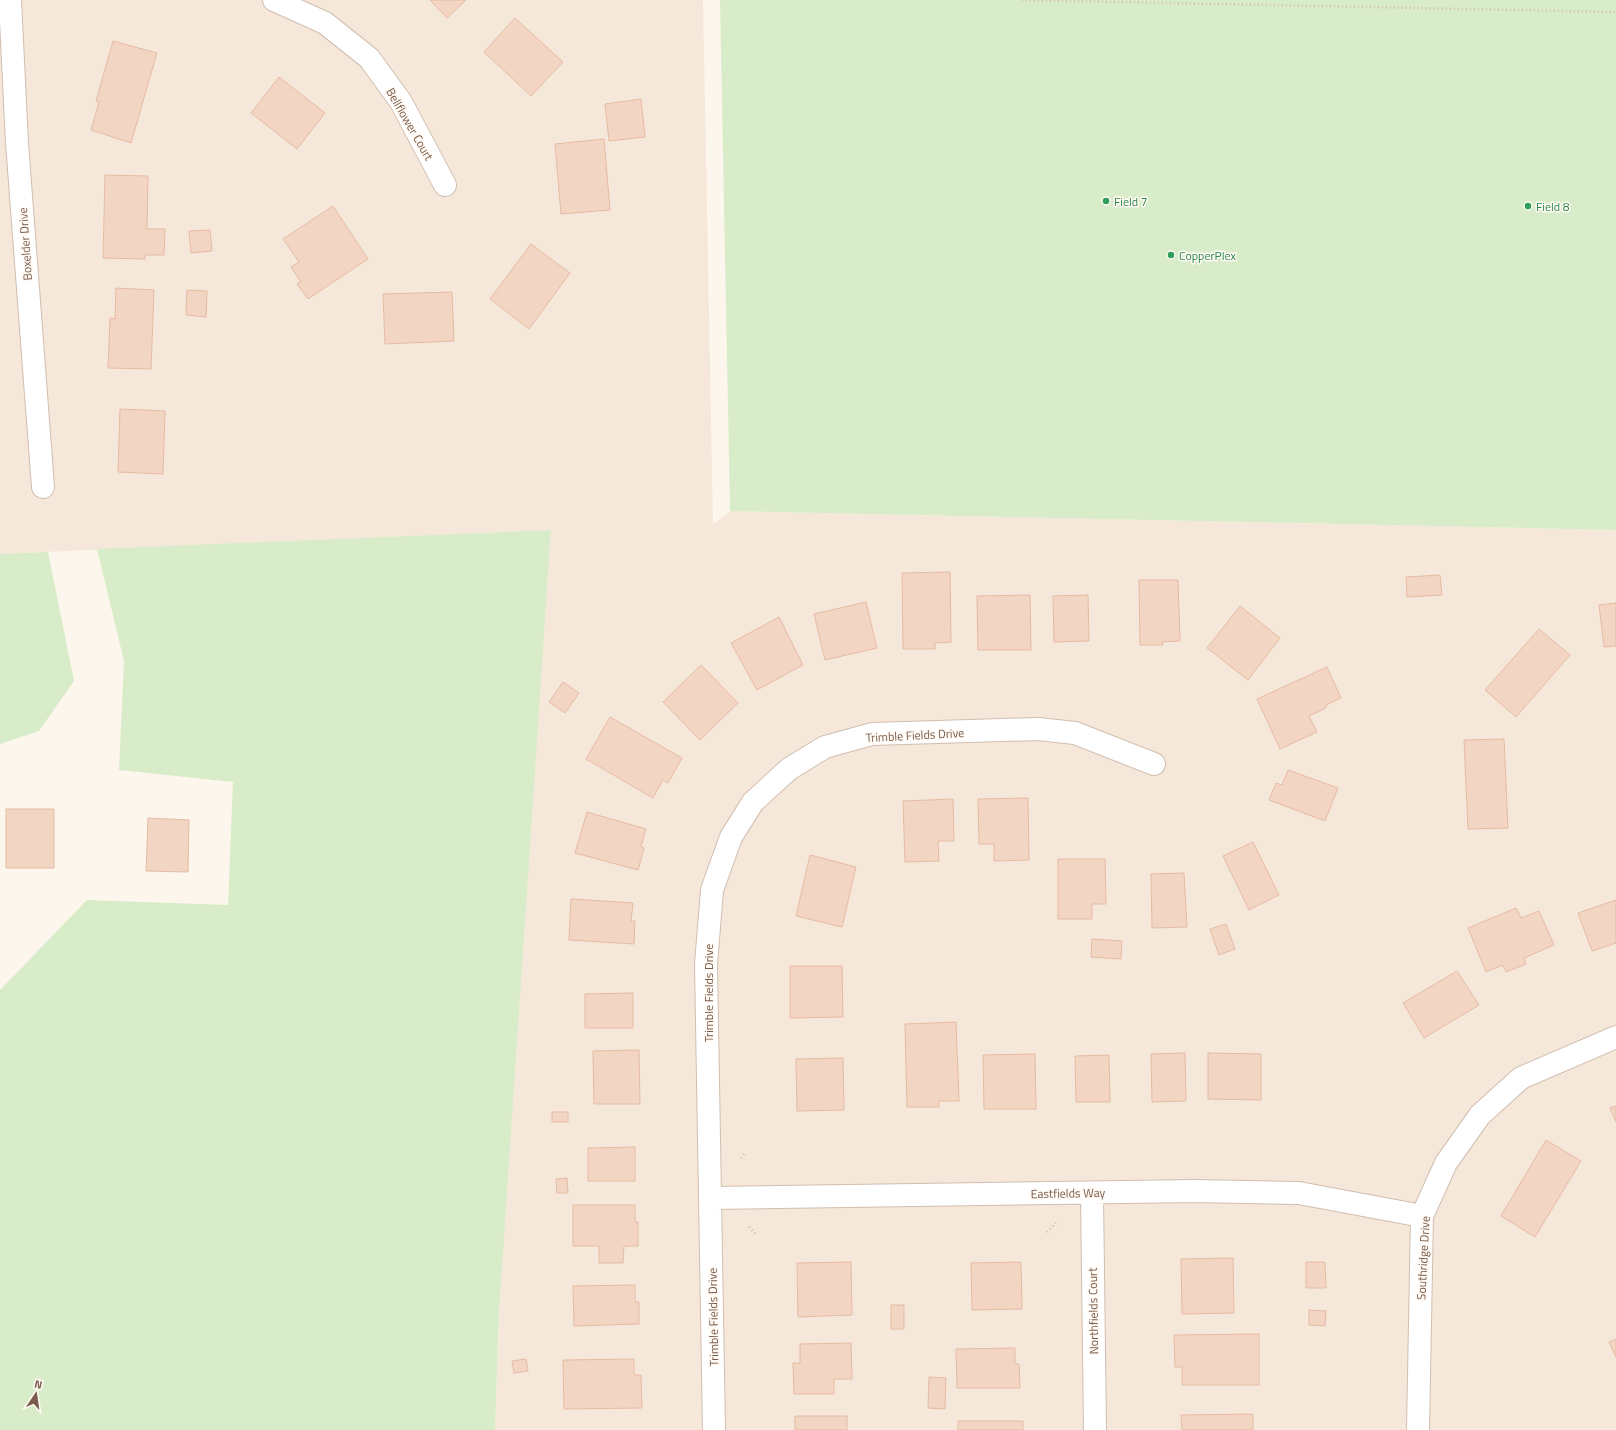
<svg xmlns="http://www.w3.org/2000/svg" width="1616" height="1430" font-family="'Titillium Web',sans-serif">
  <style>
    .residential { fill: #f5e8da }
    .green { fill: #d8ecc9 }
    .building { fill: #f3d5c3; stroke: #e6bba3 }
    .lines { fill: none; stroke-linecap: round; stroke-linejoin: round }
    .street-casing { stroke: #d1beb0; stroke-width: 24 }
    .path { stroke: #d9b8a5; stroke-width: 2.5; stroke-dasharray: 1 3; stroke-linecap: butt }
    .street { stroke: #fff; stroke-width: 22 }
    .leisure-dot { fill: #2e9e5b; stroke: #fffaf3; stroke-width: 1.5 }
    .labels { text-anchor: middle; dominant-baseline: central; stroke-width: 3; stroke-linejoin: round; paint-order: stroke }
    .street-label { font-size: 12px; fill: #7a5c4d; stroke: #fffaf3 }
    .leisure-label { font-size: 12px; fill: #27864d; stroke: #fffaf3; text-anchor: start }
  </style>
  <rect width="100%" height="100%" fill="#fdf6ec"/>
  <path class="residential" d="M0,0H703L713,524L730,511L1616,530V1430H495L502,1242L551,530L0,554Z"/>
  <path class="green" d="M720,0H1616V530L730,511Z
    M551,530L499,1313L495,1430H0V990L87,900L228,905L233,782L119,770L124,661L97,549Z
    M48,552L74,681L39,731L0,744V554Z"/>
  <path class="building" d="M430,0H466L447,18Z
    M515,18L563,62L531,96L484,52Z
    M113,41L157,53L131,143L91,130L99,102L96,101Z
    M279,77L325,113L297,149L251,113Z
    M641,99L645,137L609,141L605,104Z
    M604,139L610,210L561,214L555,144Z
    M105,175L148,176L147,229H165L164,255H145V259L103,258Z
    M333,206L368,259L308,299L297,284L301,282L291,267L299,262L283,239Z
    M210,230L212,251L191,253L189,231Z
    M531,244L570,273L529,329L490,299Z
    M116,288L154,290L151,369L108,368L110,318L115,319Z
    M187,290L207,291L206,317L186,315Z
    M452,292L454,341L385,344L383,294Z
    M120,409L165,411L163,474L118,472Z
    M950,572L951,642L935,643V649H903L902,573Z
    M1440,575L1442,595L1407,597L1406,577Z
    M1139,580H1178L1180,641L1162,642L1163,645H1140Z
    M1030,595L1031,650H978L977,596Z
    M1088,595L1089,641L1054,642L1053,596Z
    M866,602L877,648L825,660L814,614Z
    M1616,603V646L1604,647L1599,605Z
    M1240,606L1280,638L1248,680L1207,648Z
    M779,617L803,665L757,690L731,643Z
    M1539,629L1570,655L1516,717L1485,690Z
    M701,665L738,703L700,740L663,702Z
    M1327,667L1341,698L1326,705V708L1309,716L1317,732L1280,749L1257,699Z
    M563,682L579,693L565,713L549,702Z
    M610,717L682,758L668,783L663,780L653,798L586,759Z
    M1504,739L1508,828L1468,829L1464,740Z
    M1288,770L1338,788L1325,821L1269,800L1276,783L1282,785Z
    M1028,798L1029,860L994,861V844H979L978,799Z
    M953,799L954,841H938L939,861L905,862L903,801Z
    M6,809H54V868H6Z
    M587,812L646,829L641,847L644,848L638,870L575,853Z
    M148,818L189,820L188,872L146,871Z
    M1253,842L1279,895L1249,910L1223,856Z
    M810,855L856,867L842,927L796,916Z
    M1058,859H1105L1106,904H1092V919H1058Z
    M1184,873L1187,927L1152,928L1151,874Z
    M571,899L633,903L631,921H635L634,944L569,940Z
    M1616,900V943L1592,951L1578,913Z
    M1516,908L1521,918L1539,911L1554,945L1524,958L1526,964L1506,972L1503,965L1486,972L1468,928Z
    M1226,924L1235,949L1219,955L1210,929Z
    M1092,939L1122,941L1121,959L1091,957Z
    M790,966H842L843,1017L790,1018Z
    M1457,971L1479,1005L1424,1038L1403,1003Z
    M633,993V1028H585V994Z
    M956,1022L959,1101H939V1107H907L905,1024Z
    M639,1050L640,1104H594L593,1051Z
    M1185,1053L1186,1101L1152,1102L1151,1054Z
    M1208,1053L1261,1054V1100L1208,1099Z
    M1035,1054L1036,1109H984L983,1055Z
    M1109,1055L1110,1102H1076L1075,1056Z
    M843,1058L844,1110L797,1111L796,1059Z
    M1616,1106V1122L1610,1108Z
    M552,1112H568V1122H552Z
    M1546,1140L1581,1161L1535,1237L1501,1216Z
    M635,1147V1181H588V1148Z
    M567,1178L568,1193H557L556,1179Z
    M573,1205H635V1222H638V1246H624L623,1263H599V1246H573Z
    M1233,1258L1234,1313L1182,1314L1181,1259Z
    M851,1262L852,1315L798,1317L797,1263Z
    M1021,1262L1022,1309L972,1310L971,1263Z
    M1306,1262H1325L1326,1288H1306Z
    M635,1285V1302H639V1324L574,1326L573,1286Z
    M891,1305H904V1329H891Z
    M1309,1310L1326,1311L1325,1326L1309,1325Z
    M1259,1334V1385H1182V1367H1175L1174,1335Z
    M1616,1339V1357L1609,1342Z
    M851,1343L852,1379H834V1394H794L793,1363H800V1344Z
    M1015,1348V1364H1019L1020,1388H957L956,1349Z
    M526,1359L528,1371L514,1373L512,1361Z
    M634,1359V1375H641L642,1408L564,1409L563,1360Z
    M929,1377L946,1378L945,1409L928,1408Z
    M1253,1414V1430H1182L1181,1415Z
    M795,1416H847V1430H795Z
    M958,1421H1023V1430H958Z"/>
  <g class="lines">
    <defs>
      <path id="street" d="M10,0L17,143L43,487
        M274,0L325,23L369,58L401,102L445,185
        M1092,1193L1095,1430
        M711,1198L1195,1191L1299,1193L1422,1216
        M714,1430L706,964L712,890L731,837L753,802L789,769L825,747L872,734L1038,729L1075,733L1154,764
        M1418,1430L1422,1216L1446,1163L1480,1115L1521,1078L1616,1037"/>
    </defs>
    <use href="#street" class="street-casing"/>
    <path class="path" d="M1022,0L1616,12
      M741,1158L746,1152
      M749,1227L757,1235
      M1047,1232L1056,1223"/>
    <use href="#street" class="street"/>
  </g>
  <g class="leisure-dot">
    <circle cx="1106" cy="201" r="4"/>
    <circle cx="1528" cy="206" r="4"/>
    <circle cx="1171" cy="255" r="4"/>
  </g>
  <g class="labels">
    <g class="street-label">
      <text transform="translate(410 124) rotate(60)">Bellflower Court</text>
      <text transform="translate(25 244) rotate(-94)">Boxelder Drive</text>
      <text transform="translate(915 735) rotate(-3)">Trimble Fields Drive</text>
      <text transform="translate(708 993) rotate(-90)">Trimble Fields Drive</text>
      <text transform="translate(1068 1193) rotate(-1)">Eastfields Way</text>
      <text transform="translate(1423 1258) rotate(-87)">Southridge Drive</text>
      <text transform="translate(1093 1311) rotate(-91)">Northfields Court</text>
      <text transform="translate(713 1317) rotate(-91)">Trimble Fields Drive</text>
    </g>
    <g class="leisure-label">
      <text x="1114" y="201">Field 7</text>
      <text x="1536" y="206">Field 8</text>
      <text x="1179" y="255">CopperPlex</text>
    </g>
  </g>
  <g transform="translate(36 1394) rotate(13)" stroke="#fffaf3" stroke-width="3" paint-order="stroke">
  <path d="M0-3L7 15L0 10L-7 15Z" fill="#7a5c4d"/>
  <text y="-6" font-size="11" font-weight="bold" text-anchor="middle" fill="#7a5c4d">N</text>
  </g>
</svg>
